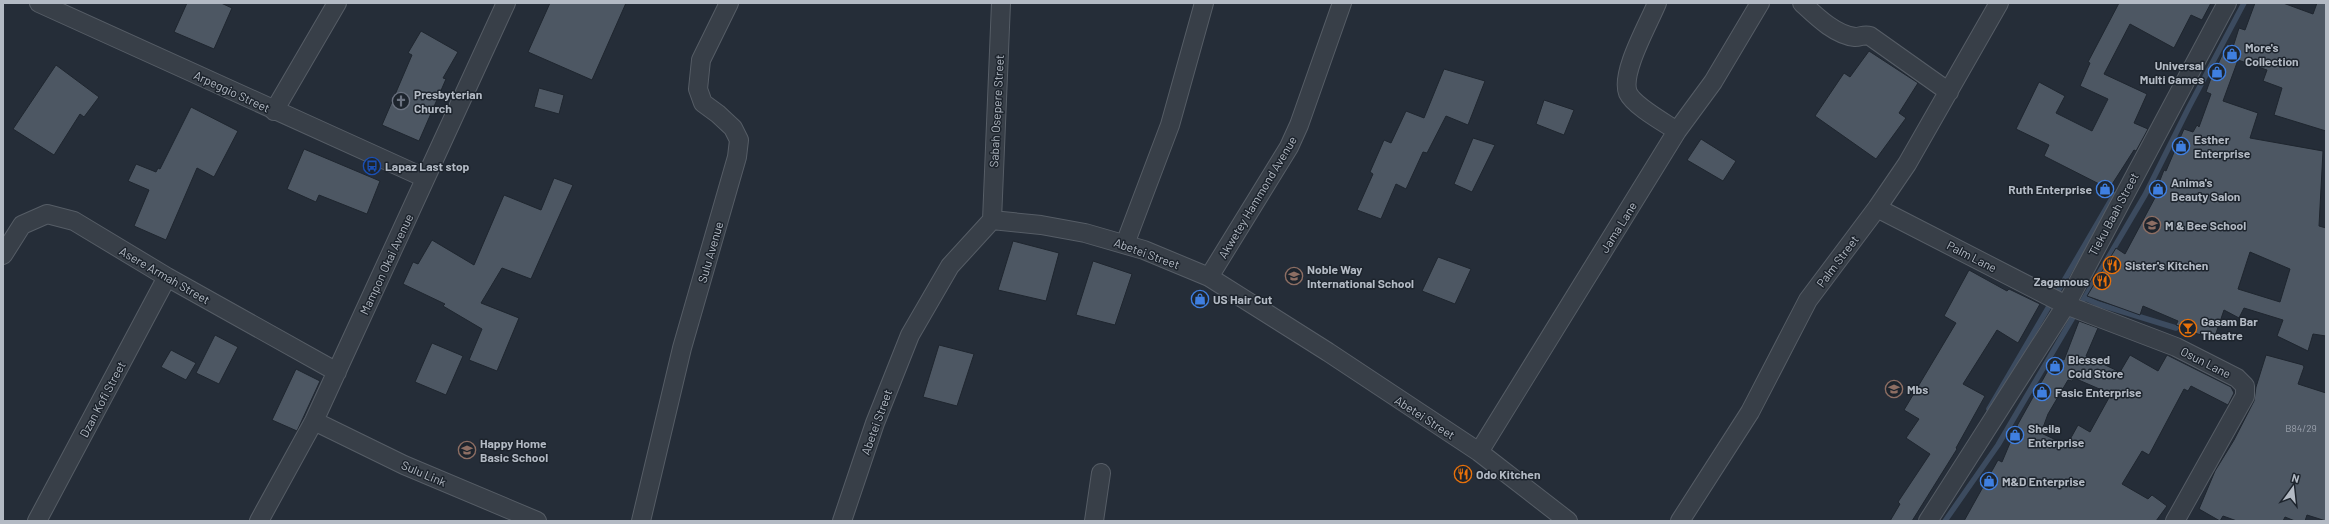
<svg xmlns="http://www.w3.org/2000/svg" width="2329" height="524" font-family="Barlow,sans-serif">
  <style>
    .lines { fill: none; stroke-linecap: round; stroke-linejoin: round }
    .stream { stroke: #3c4b5f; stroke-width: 5.5 }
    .building { fill: #4d5763; stroke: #1f262f; fill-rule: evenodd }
    .minor-casing { stroke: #565d66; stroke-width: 20 }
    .minor { stroke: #383f48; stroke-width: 18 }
    .labels { text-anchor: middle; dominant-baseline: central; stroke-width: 3; stroke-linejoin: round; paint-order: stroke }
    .number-label { font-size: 10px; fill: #9aa1ac }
    .poi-label { font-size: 12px; font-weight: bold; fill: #b3bac4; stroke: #1d242d; text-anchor: start }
    .street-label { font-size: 12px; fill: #b3bac4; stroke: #1d242d }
  </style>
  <rect width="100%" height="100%" fill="#252d38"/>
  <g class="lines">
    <path class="stream" d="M2085,298L2098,304L2176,328
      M1989,409L2114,195
      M1945,521L1998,445L2145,195L2189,107L2244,3"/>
  </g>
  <path class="building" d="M187,3H221L232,8L214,49L174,32Z
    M550,3H626L592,80L528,52Z
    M2119,3H2211L2202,20L2191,15L2174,48L2130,24L2104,74L2147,94L2134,123L2148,129L2136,151L2134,150L2109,189L2044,156L2049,145L2016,129L2039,82L2065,96L2056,113L2092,131L2108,99L2080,86L2090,63L2088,62Z
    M2255,3H2283L2313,14L2317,3H2326V131L2274,115L2282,88L2263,81L2267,70L2238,60L2223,101L2258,113L2250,138L2323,151L2319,226L2326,228V336L2313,334L2308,351L2277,336L2283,320L2244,308L2239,318L2224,310L2214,339L2185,330V328L2176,325L2178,321L2143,306L2140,315L2087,296L2116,248L2125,254L2157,194L2155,193L2164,170L2166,171L2184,129L2193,132L2197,125L2199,127L2211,94L2206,92L2216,64H2218L2227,44L2233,47L2239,28L2245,30ZM2250,252L2290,269L2280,302L2238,289Z
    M421,31L458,52L443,78L446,79L419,141L382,125L412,55L408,53Z
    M1869,51L1918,83L1899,113L1906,118L1876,159L1815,116L1844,73L1850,77Z
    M56,65L99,97L84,117L80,114L54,155L13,129Z
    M1444,69L1485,81L1468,125L1446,116L1427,153L1423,152L1406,189L1396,184L1381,219L1357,210L1373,174L1370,172L1384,140L1391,143L1406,111L1424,118Z
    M539,88L564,95L559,114L534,107Z
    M1544,100L1574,110L1564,135L1536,124Z
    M191,107L238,131L214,177L197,168L166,240L134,226L149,190L128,181L136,164L156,172L158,168L160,169Z
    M1473,138L1495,145L1472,192L1454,184Z
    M1701,139L1736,161L1723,181L1687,160Z
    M304,149L380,181L367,214L319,195L316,202L287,189Z
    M554,178L573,185L531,279L502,268L481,303L519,318L497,371L469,360L482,329L443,306L445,304L403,284L413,262L418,264L432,240L474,265L504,195L541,210Z
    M1013,241L1059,253L1046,301L998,290Z
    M1438,257L1471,269L1455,304L1422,291Z
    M1093,261L1132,274L1115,325L1076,315Z
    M1969,270L2007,291L2009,289L2040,304L2018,343L1997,330L1963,384L1985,396L1956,448L1957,449L1912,521H1890L1900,504L1898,502L1930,454L1906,438L1919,419L1904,410L1956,323L1944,316Z
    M2079,321L2098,328L2086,356L2120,372L2130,355L2158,371L2167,355L2231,387L2234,393L2228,405L2191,386L2188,391L2184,389L2149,455L2142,451L2122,484L2148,499L2152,495L2167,506L2156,521H1964L1998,460L2002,462L2018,424L2056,356L2064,360ZM2074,378L2111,394L2090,432L2078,425L2067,445L2041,433L2048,414L2068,380L2072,381Z
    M215,335L238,347L219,384L196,373Z
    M432,343L463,356L446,395L415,382Z
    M939,345L974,354L957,406L923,397Z
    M171,350L196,363L186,380L161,367Z
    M2266,355L2303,365L2304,367L2298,384L2326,393V521L2307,515L2305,521H2295L2285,517L2283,521H2237L2223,516L2220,521L2199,509L2215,471L2234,440L2254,401L2256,387Z
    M296,369L320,381L297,431L272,420Z"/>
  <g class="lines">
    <defs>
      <path id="minor" d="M39,3L425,178
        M1657,3C1649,23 1620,73 1628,93C1634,106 1665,123 1677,131
        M1802,3C1816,16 1835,35 1855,37C1861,37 1864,34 1870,36L1949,92
        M274,111L337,3
        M1877,208L2066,305L2176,347L2237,378L2245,386V396L2175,521
        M992,220L1041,225L1085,233L1144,250L1209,277L1328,352L1479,452L1568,521
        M992,220L1001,3
        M1125,244L1170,125L1204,3
        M3,255L22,225L47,214L74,221L167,277L337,372
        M1209,277L1289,147L1299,125L1342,3
        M314,421L404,465L537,521
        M1479,452L1677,131L1713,82L1760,3
        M37,521L167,277
        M259,521L314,421L506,3
        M641,521L682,348L737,157L739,140L733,128L718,114L703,103L698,89L701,60L729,3
        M842,521L875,423L910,335L950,266L992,220
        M1094,521L1101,473
        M1680,521L1750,412L1808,300L1877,208L1907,164L1999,3
        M1928,521L2066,305L2227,3"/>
    </defs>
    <use href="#minor" class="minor-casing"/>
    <use href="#minor" class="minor"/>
  </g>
  <defs>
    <symbol id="shop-ring" viewBox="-11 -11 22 22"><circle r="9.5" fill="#1d242d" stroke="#3f7fe0" stroke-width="1.5"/><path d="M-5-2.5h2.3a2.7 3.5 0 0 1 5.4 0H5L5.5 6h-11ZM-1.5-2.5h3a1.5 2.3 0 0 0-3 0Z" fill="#3f7fe0"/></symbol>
    <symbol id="church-ring" viewBox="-11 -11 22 22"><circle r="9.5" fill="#1d242d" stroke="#6b7280" stroke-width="1.5"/><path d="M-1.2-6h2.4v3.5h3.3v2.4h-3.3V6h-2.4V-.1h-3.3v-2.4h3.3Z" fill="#6b7280"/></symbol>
    <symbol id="bus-ring" viewBox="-11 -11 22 22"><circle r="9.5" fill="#1d242d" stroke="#1a4fb4" stroke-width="1.5"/><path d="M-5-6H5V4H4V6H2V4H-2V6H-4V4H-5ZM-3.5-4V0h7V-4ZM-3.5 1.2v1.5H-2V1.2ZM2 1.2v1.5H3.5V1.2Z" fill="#1a4fb4"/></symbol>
    <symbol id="school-ring" viewBox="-11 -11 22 22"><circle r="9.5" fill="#1d242d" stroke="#8d6e63" stroke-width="1.5"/><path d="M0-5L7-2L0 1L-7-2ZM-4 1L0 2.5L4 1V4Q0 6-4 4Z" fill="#8d6e63"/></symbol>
    <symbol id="restaurant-ring" viewBox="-11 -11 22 22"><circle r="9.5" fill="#1d242d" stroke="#e8710a" stroke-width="1.5"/><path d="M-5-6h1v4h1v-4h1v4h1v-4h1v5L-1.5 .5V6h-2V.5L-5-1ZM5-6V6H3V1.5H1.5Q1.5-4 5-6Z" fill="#e8710a"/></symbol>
    <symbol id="bar-ring" viewBox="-11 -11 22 22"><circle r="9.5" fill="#1d242d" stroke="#e8710a" stroke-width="1.5"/><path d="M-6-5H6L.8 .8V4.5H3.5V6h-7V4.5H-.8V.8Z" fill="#e8710a"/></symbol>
  </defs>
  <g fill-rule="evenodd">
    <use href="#shop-ring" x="2222" y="44" width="20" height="20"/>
    <use href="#shop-ring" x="2207" y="62" width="20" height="20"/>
    <use href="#church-ring" x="391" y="91" width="20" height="20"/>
    <use href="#shop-ring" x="2171" y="136" width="20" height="20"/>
    <use href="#bus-ring" x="362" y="156" width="20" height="20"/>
    <use href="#shop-ring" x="2095" y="179" width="20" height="20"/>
    <use href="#shop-ring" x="2148" y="179" width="20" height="20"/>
    <use href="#school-ring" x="2142" y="215" width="20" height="20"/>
    <use href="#restaurant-ring" x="2102" y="255" width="20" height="20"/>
    <use href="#school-ring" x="1284" y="266" width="20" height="20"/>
    <use href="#restaurant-ring" x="2092" y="271" width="20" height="20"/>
    <use href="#shop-ring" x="1190" y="289" width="20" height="20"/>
    <use href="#bar-ring" x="2178" y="318" width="20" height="20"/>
    <use href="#shop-ring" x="2045" y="356" width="20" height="20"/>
    <use href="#school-ring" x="1884" y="379" width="20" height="20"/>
    <use href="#shop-ring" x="2032" y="382" width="20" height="20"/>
    <use href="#shop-ring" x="2005" y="425" width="20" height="20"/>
    <use href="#school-ring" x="457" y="440" width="20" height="20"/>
    <use href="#restaurant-ring" x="1453" y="464" width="20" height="20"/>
    <use href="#shop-ring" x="1979" y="471" width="20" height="20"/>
  </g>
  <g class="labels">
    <g class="number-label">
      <text x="2301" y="428">B84/29</text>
    </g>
    <g class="poi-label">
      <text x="2245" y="47">More's<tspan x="2245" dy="14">Collection</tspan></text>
      <text x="2204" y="65" text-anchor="end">Universal<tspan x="2204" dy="14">Multi Games</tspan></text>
      <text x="414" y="94">Presbyterian<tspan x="414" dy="14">Church</tspan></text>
      <text x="2194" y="139">Esther<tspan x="2194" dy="14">Enterprise</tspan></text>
      <text x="385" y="166">Lapaz Last stop</text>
      <text x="2171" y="182">Anima's<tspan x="2171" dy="14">Beauty Salon</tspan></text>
      <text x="2092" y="189" text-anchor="end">Ruth Enterprise</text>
      <text x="2165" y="225">M &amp; Bee School</text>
      <text x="2125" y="265">Sister's Kitchen</text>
      <text x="1307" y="269">Noble Way<tspan x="1307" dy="14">International School</tspan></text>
      <text x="2089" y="281" text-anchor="end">Zagamous</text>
      <text x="1213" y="299">US Hair Cut</text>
      <text x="2201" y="321">Gasam Bar<tspan x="2201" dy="14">Theatre</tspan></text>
      <text x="2068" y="359">Blessed<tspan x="2068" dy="14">Cold Store</tspan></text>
      <text x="1907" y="389">Mbs</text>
      <text x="2055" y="392">Fasic Enterprise</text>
      <text x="2028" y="428">Sheila<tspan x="2028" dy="14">Enterprise</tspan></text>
      <text x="480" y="443">Happy Home<tspan x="480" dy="14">Basic School</tspan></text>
      <text x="1476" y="474">Odo Kitchen</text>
      <text x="2002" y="481">M&amp;D Enterprise</text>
    </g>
    <g class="street-label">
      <text transform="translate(232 91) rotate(25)">Arpeggio Street</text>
      <text transform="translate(996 111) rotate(-87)">Sabah Osepere Street</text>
      <text transform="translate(1257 197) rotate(-59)">Akwetey Hammond Avenue</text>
      <text transform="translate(2113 214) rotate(-62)">Tieku Baah Street</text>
      <text transform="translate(1618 227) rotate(-58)">Jama Lane</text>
      <text transform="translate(710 252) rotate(-74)">Sulu Avenue</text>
      <text transform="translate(1147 253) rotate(20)">Abetei Street</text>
      <text transform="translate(1972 256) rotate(27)">Palm Lane</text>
      <text transform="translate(1837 261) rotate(-53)">Palm Street</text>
      <text transform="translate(386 264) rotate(-65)">Mampon Okai Avenue</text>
      <text transform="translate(165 275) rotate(30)">Asere Armah Street</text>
      <text transform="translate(2206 362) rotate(27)">Osun Lane</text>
      <text transform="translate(102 399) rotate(-62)">Dzan Kofi Street</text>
      <text transform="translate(1425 417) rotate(33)">Abetei Street</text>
      <text transform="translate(876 422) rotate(-70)">Abetei Street</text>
      <text transform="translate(424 473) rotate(23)">Sulu Link</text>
    </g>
  </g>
  <rect width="2329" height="524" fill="none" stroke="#b3bac4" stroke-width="8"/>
  <g transform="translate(2293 488) rotate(15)" stroke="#1d242d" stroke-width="3" paint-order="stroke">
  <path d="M0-3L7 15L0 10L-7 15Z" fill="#b3bac4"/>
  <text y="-6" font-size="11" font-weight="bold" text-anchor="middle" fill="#b3bac4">N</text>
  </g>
</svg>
